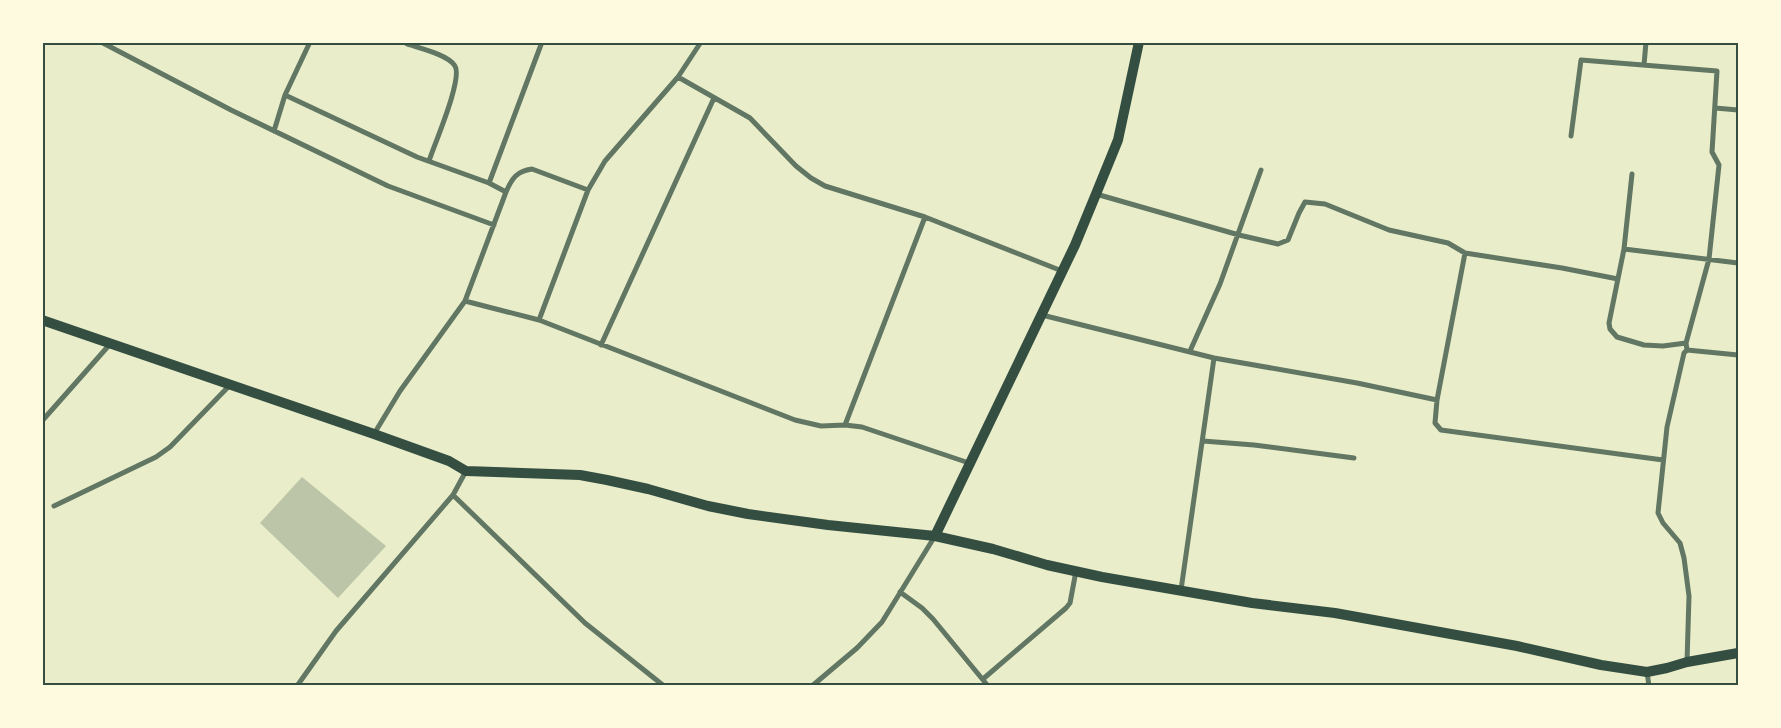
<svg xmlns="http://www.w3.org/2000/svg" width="1781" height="728" font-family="Poppins,sans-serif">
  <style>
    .building { fill: #bcc5a7 }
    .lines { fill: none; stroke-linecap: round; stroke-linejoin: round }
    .minor { stroke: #617663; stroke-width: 5 }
    .secondary { stroke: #344e41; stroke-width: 10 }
    .primary { stroke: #344e41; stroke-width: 10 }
    .neatline { fill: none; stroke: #344e41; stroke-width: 2 }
  </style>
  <rect width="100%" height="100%" fill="#e9edc9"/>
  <path class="building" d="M302,477L386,546L338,598L260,523Z"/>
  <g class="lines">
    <path class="minor" d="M101,42L231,110L388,186L494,225
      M407,44C419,48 449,55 455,66C463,79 434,145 429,161
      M1644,65L1646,42
      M678,77L750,118L796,166L811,178L825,186L925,217L1062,271
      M285,95L417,157L489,183L506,192
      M1715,108L1738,110
      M274,131L285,95L310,42
      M1571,136L1581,60L1717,71L1712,152L1719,165L1709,259L1686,343L1687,350
      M1632,174L1624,249L1609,323L1610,329L1617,337L1644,345L1663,346L1686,343
      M489,183L542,42
      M1096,194L1239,235L1278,244L1288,240L1299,213L1305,202L1325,204L1389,230L1448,243L1465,253L1562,268L1618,279
      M1624,249L1738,263
      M465,301L539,320L795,420L821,426L845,425L862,427L969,463
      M1042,315L1214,358L1357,383L1437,400L1465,253
      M539,320L588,190L605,161L678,77L701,42
      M601,345L714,98
      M1190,351L1220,284L1261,170
      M1437,400L1435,423L1441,430L1663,460
      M42,421L111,343
      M845,425L925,217
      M374,434L400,391L465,301L506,192C512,178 517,171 532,169L588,190
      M1203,441L1254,445L1354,458
      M453,495L585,623L664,686
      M54,506L156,457L170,447L231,384
      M1181,590L1214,358
      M900,592L922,608L933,619L988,686
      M1687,662L1689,596L1684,558L1680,543L1663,523L1658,513L1667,427L1684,353L1687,350L1738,355
      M1647,672L1649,686
      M983,679L1066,608L1070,603L1076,571
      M297,686L336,631L453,495L466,471
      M812,686L857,648L882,622L935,536"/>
    <path class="secondary" d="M935,536L1075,245L1096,194L1118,140L1139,42"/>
    <path class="primary" d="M42,320L374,434L449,461L466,471L580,475L607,480L648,489L708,506L748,514L828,525L935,536L993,549L1047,565L1102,577L1252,603L1335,613L1517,646L1601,665L1634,670L1647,672L1667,668L1687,662L1738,653"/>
  </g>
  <rect width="1781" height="728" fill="none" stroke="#fefae0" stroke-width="88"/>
  <rect x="44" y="44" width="1693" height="640" class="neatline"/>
</svg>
